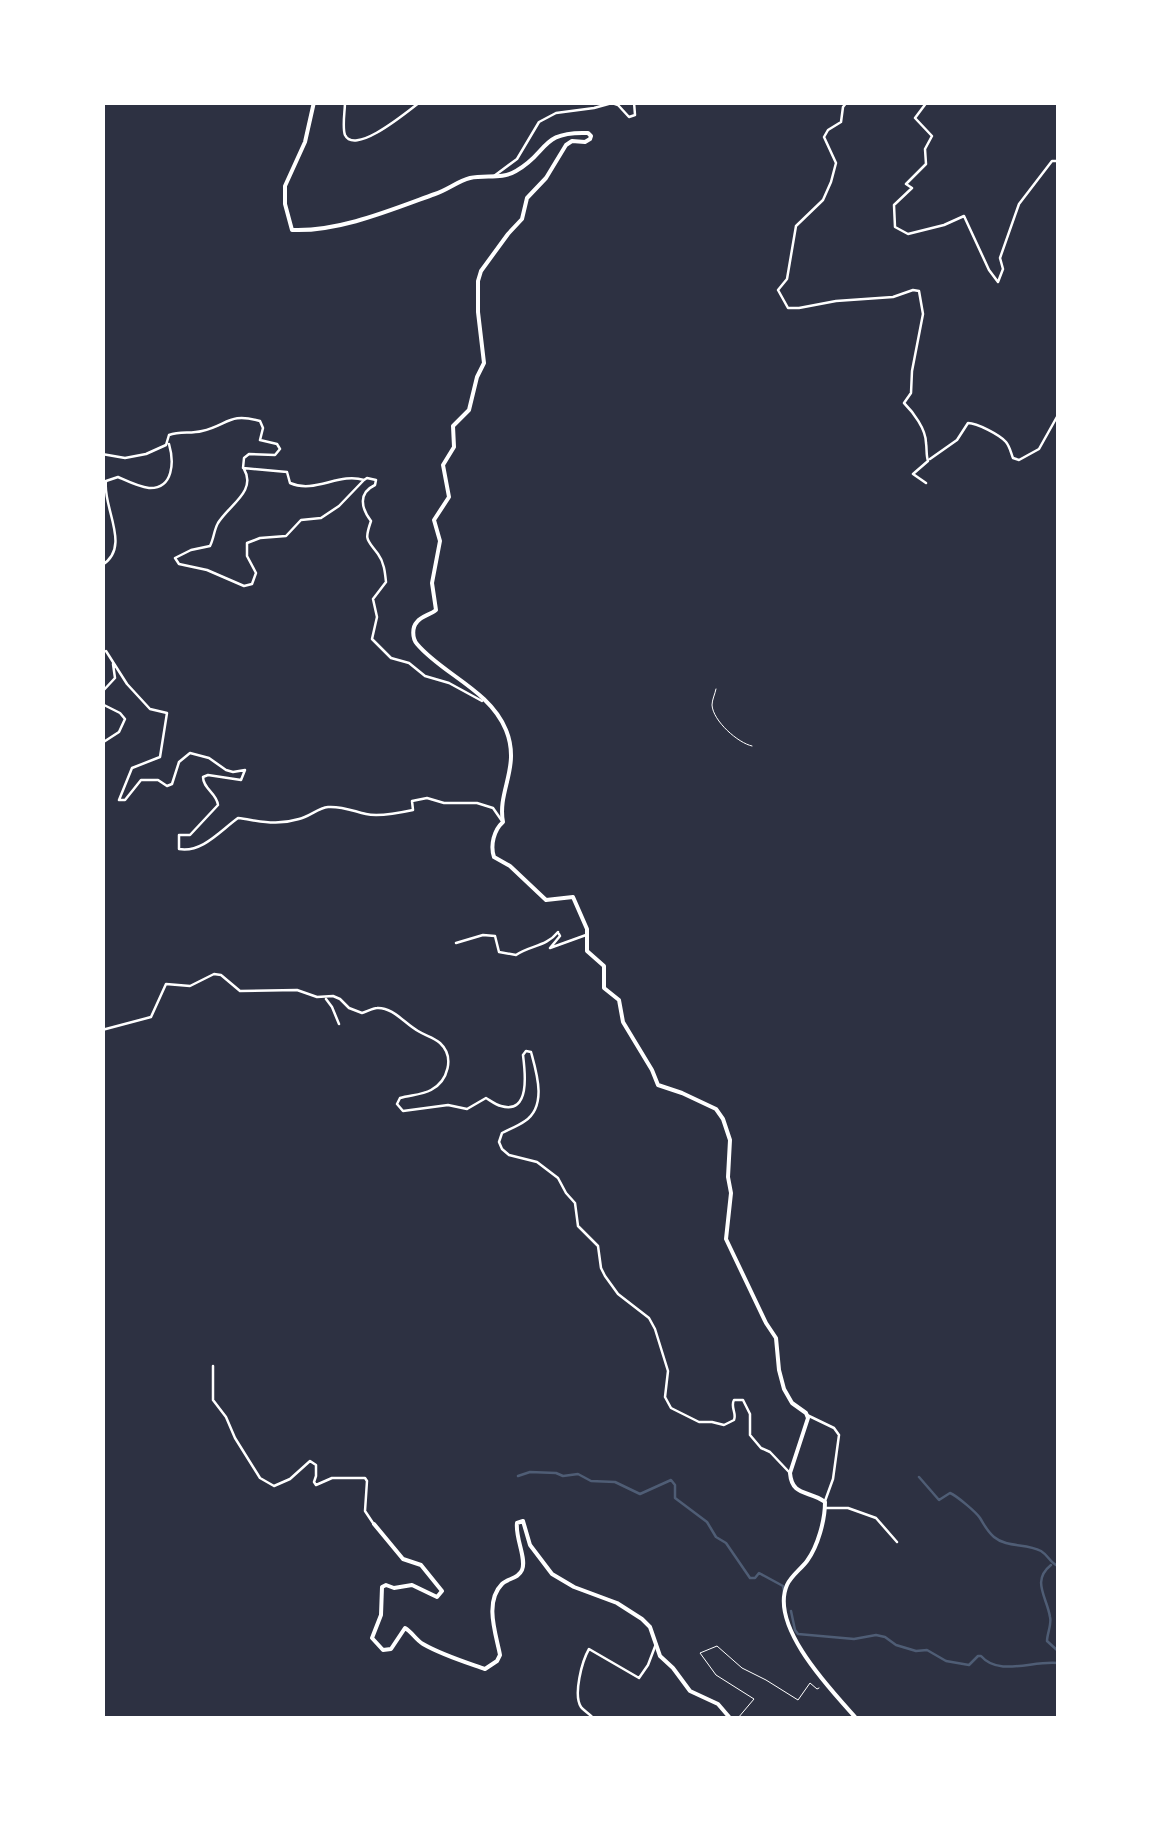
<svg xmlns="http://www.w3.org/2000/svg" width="1161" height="1821" font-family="'Sofia Sans Condensed',sans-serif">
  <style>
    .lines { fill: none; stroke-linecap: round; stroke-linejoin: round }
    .stream { stroke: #4f5d75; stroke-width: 2.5 }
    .path { stroke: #fff; stroke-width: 1 }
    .minor { stroke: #fff; stroke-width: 2.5 }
    .tertiary { stroke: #fff; stroke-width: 4 }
    .secondary { stroke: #fff; stroke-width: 4 }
  </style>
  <rect width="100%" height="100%" fill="#2d3142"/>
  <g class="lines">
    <path class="stream" d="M518,1476L530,1472L556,1473L563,1476L578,1474L591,1481L615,1482L640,1494L671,1480L675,1485V1498L707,1522L716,1537L726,1543L750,1578H755L759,1573L783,1586L784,1592
      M919,1477L939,1500L950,1493C957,1496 976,1512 980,1518C985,1526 987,1531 994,1537C1007,1548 1026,1543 1041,1551C1049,1556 1050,1563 1058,1566
      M1051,1565C1031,1581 1047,1597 1050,1617C1052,1624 1047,1634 1047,1641L1058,1651
      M791,1611L795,1630L798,1634L854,1639L876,1635L885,1637L896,1645L916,1651L927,1650L946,1661L969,1665L978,1656H981C999,1677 1033,1660 1058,1663"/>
    <path class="path" d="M716,689C715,694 712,700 712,705C713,721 738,743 752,746
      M738,1718L754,1699L716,1675L700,1653L717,1646L742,1668L766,1680L798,1700L810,1683L817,1689L819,1688"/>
    <path class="minor" d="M345,102C345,111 342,127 345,135C355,156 408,111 420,102
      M847,102L843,107L841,122L828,130L824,137L836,163L831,182L823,200L796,226L787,279L778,290L788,308H799L836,301L893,297L913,290L919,291L923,314L912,371L911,393L904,403C913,412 926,429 926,443C927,449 926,455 928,461L913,474L926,483
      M927,102L915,118L932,136L925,149L926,164L906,184L912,188L894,205L895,227L908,234L944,225L964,216L989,270L998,282L1003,269L1000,258L1019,204L1052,161H1058
      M494,176L517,159L539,122L556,113L594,108L612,103L618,105L629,117L635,115L634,102
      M102,454L125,458L146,454L166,445L169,435C180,431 191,434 202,431C228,425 229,412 260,421L263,428L260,440L277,444L280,449L275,455L249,454L244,458L243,468L287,472L290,483C315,494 339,472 364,480L367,478L376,480L375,485C358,493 361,508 371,521C364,541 367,539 378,554C384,562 385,572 386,582L373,599L377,617L372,639L391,658L409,663L425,676L449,683L482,701
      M930,459L957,440L968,423C977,423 1000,435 1006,442C1010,447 1011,453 1013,458L1019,460L1039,449L1058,415
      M244,469C257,491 229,505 218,523C214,530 214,538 210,546L191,550L175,558L179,564L207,570L244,586L252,584L256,573L247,556V543L260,538L286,536L301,520L321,518L339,506L363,481
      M102,565C132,547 102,507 106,481L118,477C127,481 139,487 149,488C174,489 174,461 169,444
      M106,651L127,684L150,709L167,713L160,757L132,768L119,800H125L141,780H158L167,786L172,784L179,762L190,753L209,758L226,770L233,772L245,770L241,780L208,775L203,777C203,789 217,793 218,805L190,835H179V849C202,853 220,831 238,818C261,821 276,826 299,819C309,817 318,808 328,807C342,806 353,811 366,814C379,817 399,813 413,810L412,801L427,798L444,803H477L493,808L502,821
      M102,692L115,678L113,664
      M102,704L120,713L125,719L119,732L102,743
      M559,934L560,936L550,948L586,935
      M456,943L483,935L495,936L499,952L516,955C531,945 546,947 558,932
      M326,999L332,1007L339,1024
      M102,1030L151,1017L166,984L190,986L214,974L221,975L240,991L297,990L317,997L333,996L340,999L349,1008L362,1013C366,1012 373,1008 377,1008C393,1007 405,1024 418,1031C426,1036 433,1037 440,1043C455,1057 448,1081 431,1090C422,1095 410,1095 400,1098L397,1104L403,1111L448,1105L467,1109L486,1098C491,1101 496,1105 501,1106C531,1115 525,1071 523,1055L526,1051L531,1052C537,1074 547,1106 525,1121C518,1126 510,1129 502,1133L499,1142L502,1149L509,1155L537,1162L558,1178L566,1193L575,1203L578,1226L598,1246L601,1268L605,1276L618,1294L649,1318L655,1329L668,1371L665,1397L671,1408L699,1422H712L724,1425L734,1420C737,1413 730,1407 734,1400H743L750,1414V1435L761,1448L770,1452L789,1472
      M213,1366V1400L226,1417L235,1438L260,1478L274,1486L290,1479L310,1461L316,1465V1476L314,1482L316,1485L332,1478H365L367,1481L365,1511L373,1523
      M807,1415L834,1428L839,1435L833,1479L825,1501
      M826,1508H848L876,1518L897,1542
      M593,1718C590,1714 584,1711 581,1707C573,1695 582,1661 589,1649L639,1678L648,1665L656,1644"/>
    <path class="tertiary" d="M374,1524L403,1559L421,1565L442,1591L437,1597L412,1585L394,1588L386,1585L382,1587L381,1615L372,1638L383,1650L391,1649L405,1628C412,1632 416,1640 423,1644C442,1655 465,1662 485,1669L497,1661L500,1655C496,1634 484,1602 502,1584C508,1578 518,1579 522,1570C527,1559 515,1538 517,1523L523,1521L530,1545L552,1574L574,1587L617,1603L642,1619L650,1627L660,1656L673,1668L690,1691L718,1704L730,1718"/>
    <path class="secondary" d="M314,102L305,142L285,186V204L292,230C339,232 391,210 435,194C447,190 458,181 470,178C485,174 501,180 516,171C549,153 539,131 588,133L591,136L590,139
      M590,139L585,142L572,141L566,145L546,178L527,198L522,219L508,234L481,271L478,281V312L484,363L477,377L469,410L453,426L454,447L443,465L449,497L434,520L440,541L432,583L436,610C430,615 421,616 417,622C412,627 412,638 417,644C442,674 490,690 506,730C521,767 497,791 503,822C494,830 490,845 494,857L510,866L546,900L573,897L587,929V951L604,966V988L619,1000L623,1022L652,1070L658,1085L682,1093L716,1109L723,1119L730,1140L728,1177L731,1193L726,1239L766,1323L776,1338L779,1370L784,1389L792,1403L806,1413L808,1418L790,1473C792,1497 809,1490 825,1502C825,1520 818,1546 807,1561C801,1569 791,1576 787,1585C769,1626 831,1690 856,1718"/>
  </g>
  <rect width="1161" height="1821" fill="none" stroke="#ffffff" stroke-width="210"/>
</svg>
